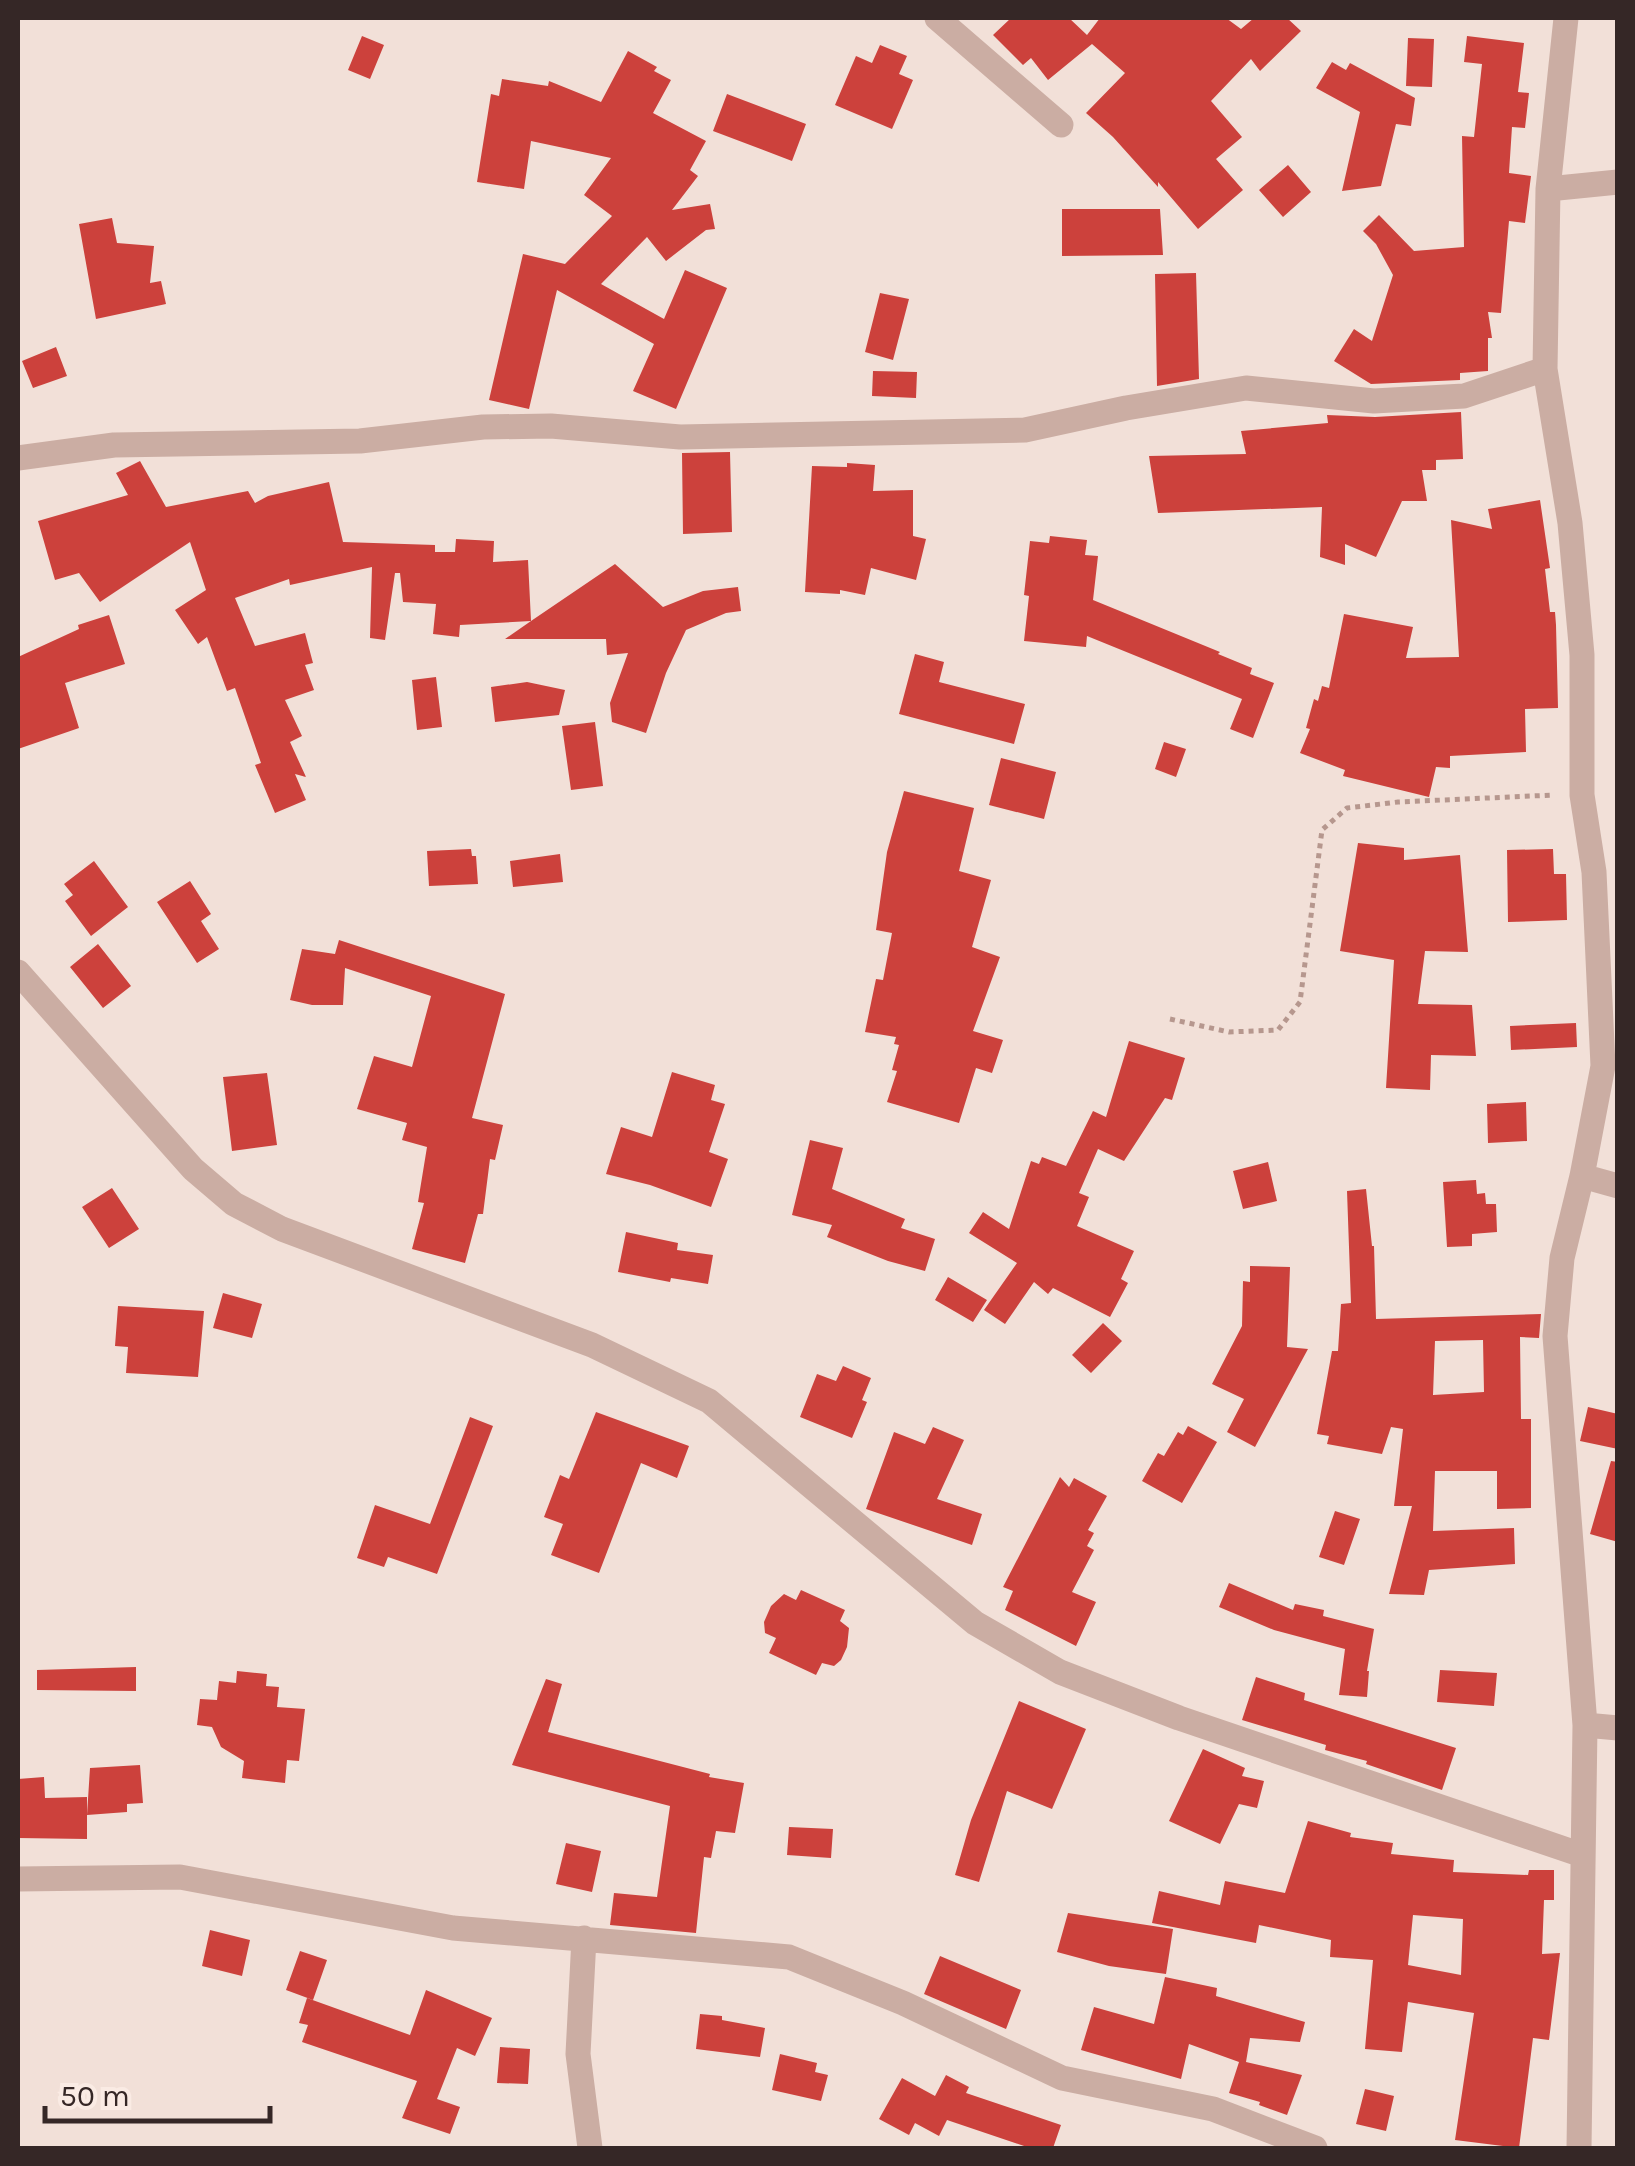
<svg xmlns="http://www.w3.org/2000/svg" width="1635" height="2166" font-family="Karla,sans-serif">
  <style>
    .building { fill: #cc413c; fill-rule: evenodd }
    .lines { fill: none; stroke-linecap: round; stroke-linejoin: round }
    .path { stroke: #b6978e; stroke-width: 5; stroke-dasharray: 5 5; stroke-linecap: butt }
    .street { stroke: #cbada3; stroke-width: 25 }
  </style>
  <rect width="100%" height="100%" fill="#f2e0d8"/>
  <path class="building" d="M1011,18H1069L1087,35L1100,18H1226L1241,29L1254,18H1287L1301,31L1260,71L1251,59L1211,101L1242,137L1216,159L1243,190L1198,229L1158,182V187L1113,137L1086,113L1125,73L1092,44L1048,80L1031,58L1023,65L993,35Z
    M362,36L384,45L370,79L348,70Z
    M1467,36L1524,43L1518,92L1529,93L1525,128L1512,127L1509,173L1531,176L1525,223L1509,221L1501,313L1488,312L1492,338H1488V371L1460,373V380L1371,384L1334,361L1354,329L1372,341L1393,275L1376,244L1363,231L1379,215L1414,251L1464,247L1462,136L1474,137L1482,64L1464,62Z
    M1408,38L1434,39L1432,87L1406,86Z
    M880,45L907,56L899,74L913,80L892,129L835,105L856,56L872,63Z
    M628,51L657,67L654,71L671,80L653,113L706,141L690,170L698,176L672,210L710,204L715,229L706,230L666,261L647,237L601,284L664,319L685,270L727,288L676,409L633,391L654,344L557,290L529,409L489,400L523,254L565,264L612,216L584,195L611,158L531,141L524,189L477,182L491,94L499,96L502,79L548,86L549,81L601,102Z
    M1332,62L1346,70L1350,63L1415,98L1411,126L1396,124L1381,186L1342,191L1360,112L1316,88Z
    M727,94L806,124L792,161L713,131Z
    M1288,165L1311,192L1283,217L1259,190Z
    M1062,209H1160L1163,255L1062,256Z
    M112,218L117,243L154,246L150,283L161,281L166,304L96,319L79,224Z
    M1196,273L1199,379L1157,386L1155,274Z
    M880,293L909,299L893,360L865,352Z
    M56,347L67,376L33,388L22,361Z
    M873,371L917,372L916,398L872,396Z
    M1461,412L1463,459L1436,460V470H1422L1427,501H1402L1376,557L1345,544V565L1320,557L1322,507L1158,513L1149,456L1246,454L1241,431L1328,423L1327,415L1375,417Z
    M730,452L732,532L683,534L682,453Z
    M140,461L166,507L248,491L255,503L268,496L329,482L343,542L435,545V552H455L456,539L494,541L493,562L528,560L531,621L615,564L663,607L703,591L738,587L741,611L726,613L686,630L666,673L646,733L612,722L610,703L628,653L607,655L606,639H505L531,621L460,625L459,637L433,634L436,604L403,602L400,573H395L385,640L370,638L372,567L290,585L289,579L235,598L255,646L305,633L313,663L305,665L314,690L285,700L302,736L290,742L306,777L295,774L306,800L275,813L255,765L261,763L235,688L227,691L207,637L198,644L175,610L206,590L190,542L100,602L79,573L55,580L38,521L128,495L116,473Z
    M847,463L875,465L873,491L913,490V536L926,539L916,580L871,568L865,595L840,590V594L805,592L812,466L847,467Z
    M1540,500L1550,568L1545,569L1550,612H1555L1556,625L1558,708L1525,709L1526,752L1450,756V768L1436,767L1429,797L1343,776L1345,770L1300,753L1310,729L1306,728L1314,699L1318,701L1322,686L1329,688L1344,614L1413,627L1406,658L1459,657L1451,520L1492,529L1488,509Z
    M1050,536L1087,540L1085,555L1098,556L1093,600L1220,652L1218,654L1252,668L1250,674L1274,683L1253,738L1230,729L1242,699L1087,636L1086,647L1024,641L1029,596L1024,595L1030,541L1049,543Z
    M109,615L125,664L65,683L79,728L18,749V657L79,629L78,625Z
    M915,654L944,662L939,682L1025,704L1014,744L899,714Z
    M436,677L442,727L417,730L412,680Z
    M527,682L565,690L559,715L495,722L491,687Z
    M595,722L603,786L571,790L562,726Z
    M1164,742L1186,749L1176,777L1155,769Z
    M1001,758L1056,772L1044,819L989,805Z
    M904,791L974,808L959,871L991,880L972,947L1000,957L973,1031L1003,1040L992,1073L976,1068L959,1123L887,1102L897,1071L892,1070L899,1045L894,1044L896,1037L865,1032L876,979L883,980L892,933L876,930L887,852Z
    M1358,843L1404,848V860L1460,855L1468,952L1425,951L1418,1004L1472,1005L1476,1056L1431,1055L1430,1090L1386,1088L1394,960L1340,951Z
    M471,849L472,856H476L478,884L429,886L427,851Z
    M1553,849L1554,874H1566L1567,920L1508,922L1507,850Z
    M560,854L563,882L513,887L510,861Z
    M94,861L128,907L91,936L65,901L73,895L64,884Z
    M190,881L211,914L201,921L219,949L197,963L157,902Z
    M339,940L505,994L472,1118L503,1125L495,1160L490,1159L483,1214H478L465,1263L412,1249L424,1203L418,1202L427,1147L402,1140L407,1123L357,1109L374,1056L412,1067L431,996L345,968L343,1005H312L290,1000L302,949L335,954Z
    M98,944L131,986L103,1008L70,967Z
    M1576,1023L1577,1047L1511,1050L1510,1026Z
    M1129,1041L1185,1058L1172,1100L1165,1098L1124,1161L1098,1149L1079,1193L1089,1197L1077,1226L1134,1251L1121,1279L1128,1283L1110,1317L1053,1288L1048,1294L1034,1282L1005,1324L984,1310L1017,1263L969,1233L983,1212L1009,1229L1031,1161L1039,1164L1042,1157L1066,1166L1093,1111L1106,1117Z
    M672,1072L715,1085L711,1100L725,1104L709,1152L728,1159L711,1207L650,1185L606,1174L621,1127L652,1137Z
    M267,1073L277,1145L232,1151L223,1077Z
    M1526,1102L1527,1141L1488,1143L1487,1104Z
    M810,1140L843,1148L832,1189L905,1219L901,1228L935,1239L925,1271L888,1261L827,1237L832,1225L792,1215Z
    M1268,1162L1277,1201L1243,1209L1233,1171Z
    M1476,1180L1477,1194L1485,1193L1486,1204H1496L1497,1232L1472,1234V1246L1447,1247L1443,1182Z
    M112,1188L139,1229L109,1248L82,1207Z
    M1366,1189L1372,1246H1374L1376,1319L1541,1314L1539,1338L1520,1337L1521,1419H1531V1508L1497,1509V1471H1435L1433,1531L1514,1528L1515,1564L1429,1570L1424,1595L1389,1594L1412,1506H1394L1403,1429L1391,1427L1382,1454L1327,1444L1329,1436L1317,1434L1332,1351H1338L1341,1304L1351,1303L1347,1191ZM1483,1340L1484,1392L1433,1395L1435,1341Z
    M626,1232L678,1243L677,1250L713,1255L708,1284L671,1278L670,1282L618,1272Z
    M1250,1266L1290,1267L1287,1347L1308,1349L1255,1447L1227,1432L1244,1399L1212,1384L1242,1326L1243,1281L1250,1282Z
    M948,1277L987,1300L973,1322L935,1300Z
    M223,1293L262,1304L252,1338L213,1328Z
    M118,1306L204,1311L198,1377L126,1373L128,1347L115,1346Z
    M1103,1323L1122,1341L1091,1373L1072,1355Z
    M843,1366L871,1378L862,1400L867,1402L852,1438L800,1417L817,1374L836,1381Z
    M1588,1407L1618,1414V1449L1580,1441Z
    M596,1412L689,1446L677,1478L641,1463L599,1573L551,1555L563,1524L544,1517L560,1475L569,1479Z
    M470,1417L493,1426L437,1574L388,1557L384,1567L357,1558L375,1505L430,1524Z
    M1188,1426L1217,1442L1182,1503L1142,1481L1158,1453L1164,1456L1178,1432L1183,1435Z
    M933,1427L964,1440L937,1499L982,1514L972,1545L866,1509L894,1432L925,1444Z
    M1611,1461L1618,1462V1542L1590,1534Z
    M1060,1477L1069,1487L1074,1478L1107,1496L1088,1530L1094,1533L1087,1546L1094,1550L1072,1592L1096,1602L1076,1646L1005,1610L1013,1591L1003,1587Z
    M1335,1511L1360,1519L1344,1565L1319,1557Z
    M1229,1583L1293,1610L1295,1604L1324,1610L1323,1616L1374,1629L1367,1671H1369L1367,1697L1339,1695L1345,1649L1274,1630L1219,1607Z
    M801,1590L845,1610L840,1621L849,1628L847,1647L841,1660L834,1666L822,1663L816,1675L769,1653L776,1638L765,1633L764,1622L771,1606L784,1594L796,1600Z
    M136,1667V1691L37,1690V1670Z
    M1440,1670L1497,1673L1494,1706L1437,1702Z
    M237,1671L267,1674L266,1686L279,1687L277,1707L305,1709L299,1761L287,1760L285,1783L242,1778L244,1761L221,1747L212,1727L197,1725L200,1699L217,1700L219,1681L236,1683Z
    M1256,1677L1305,1693L1304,1700L1456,1748L1442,1790L1366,1764L1367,1761L1325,1750L1326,1745L1242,1720Z
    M546,1679L562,1684L548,1732L710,1774L709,1777L744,1783L735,1833L716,1831L711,1858L704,1857L696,1933L610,1925L614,1893L657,1897L670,1806L512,1765Z
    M1019,1701L1086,1729L1052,1809L1007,1791L979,1882L955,1875L971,1820Z
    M1203,1749L1245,1768L1242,1776L1264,1781L1257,1808L1239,1804L1220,1844L1169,1821Z
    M140,1765L143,1803L127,1804V1812L87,1815L90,1768Z
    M44,1777L45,1798L87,1797V1839L18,1838V1779Z
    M1308,1821L1351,1833L1350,1837L1393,1843L1391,1854L1454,1860L1453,1872L1528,1875L1529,1870H1554V1900H1544L1542,1954L1560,1953L1549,2040L1533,2038L1519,2148L1455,2140L1474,2013L1408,2002L1402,2052L1365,2049L1373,1960L1330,1957L1331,1940L1259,1925L1256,1943L1152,1923L1159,1891L1220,1905L1225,1881L1285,1893ZM1413,1915L1463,1919L1461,1975L1408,1965Z
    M789,1827L833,1829L831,1858L787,1855Z
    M566,1843L601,1851L592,1892L556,1884Z
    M1068,1913L1173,1929L1166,1974L1109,1966L1057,1952Z
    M210,1930L250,1940L242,1976L202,1966Z
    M300,1951L327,1960L313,2000L286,1990Z
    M940,1956L1021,1990L1006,2029L924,1994Z
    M1165,1977L1217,1988L1216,1996L1305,2022L1300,2042L1250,2038L1246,2062L1302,2075L1287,2115L1259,2105L1260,2102L1229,2093L1239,2062L1189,2044L1181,2079L1081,2050L1094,2007L1154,2024Z
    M426,1990L492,2018L475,2056L457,2048L437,2099L460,2107L450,2134L402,2118L417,2081L302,2042L308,2025L299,2023L307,1998L410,2035Z
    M700,2014L722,2016V2020L765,2028L760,2057L696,2049Z
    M500,2047L530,2049L528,2084L497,2083Z
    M780,2054L817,2063L815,2072L828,2075L821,2101L772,2090Z
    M946,2075L969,2087L966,2093L1061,2125L1053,2148H1030L947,2120L939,2136L915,2123L909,2135L879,2119L902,2078L935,2096Z
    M1365,2089L1394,2096L1386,2131L1356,2124Z"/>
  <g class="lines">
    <path class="path" d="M1170,1019L1229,1032L1278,1030L1300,1002L1322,830L1347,808L1398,802L1554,795"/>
    <path class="street" d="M937,18L1061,125
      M1566,18L1548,189L1545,369L1570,523L1582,655V795L1594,872L1603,1066L1582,1176L1562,1258L1555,1336L1585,1725L1579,2148
      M1548,189L1618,182
      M18,458L114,445L360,441L483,427L551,426L680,437L1025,430L1126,408L1246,388L1374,401L1464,396L1545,369
      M18,972L193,1169L234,1204L282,1229L592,1345L709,1401L975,1623L1060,1672L1179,1718L1582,1855
      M1582,1176L1618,1186
      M1585,1725L1618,1728
      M18,1879L180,1877L453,1928L789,1957L903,2003L1062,2078L1213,2109L1315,2148
      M584,1938L578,2054L590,2148"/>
  </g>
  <rect width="1635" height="2166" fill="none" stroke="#352726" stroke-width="40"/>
  <path d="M45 2106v15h225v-15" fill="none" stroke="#352726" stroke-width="5"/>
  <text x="60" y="2106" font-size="30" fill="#352726" stroke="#faebe4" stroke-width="8" paint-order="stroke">50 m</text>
</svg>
